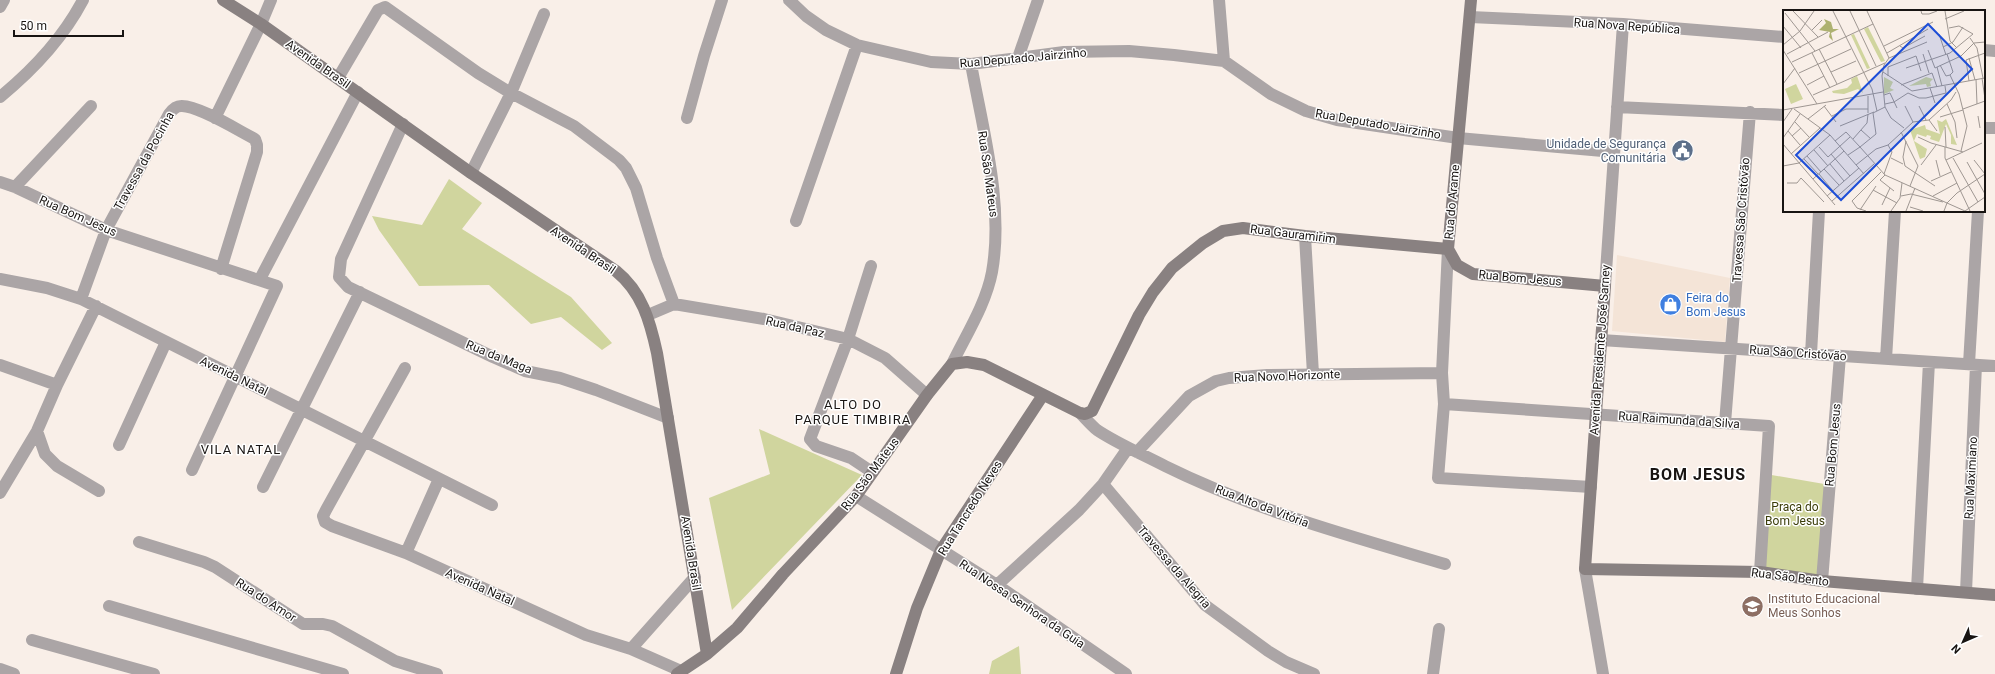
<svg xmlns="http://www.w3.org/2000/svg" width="1995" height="674" font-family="Roboto,sans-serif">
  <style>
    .built { fill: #f4e4d7 }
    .green { fill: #d0d59e }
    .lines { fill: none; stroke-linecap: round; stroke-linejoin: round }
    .street { stroke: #aba5a6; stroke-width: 12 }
    .secondary { stroke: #898181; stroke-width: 12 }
    .labels { text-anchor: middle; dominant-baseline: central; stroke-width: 3; stroke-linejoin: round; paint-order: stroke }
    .street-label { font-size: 12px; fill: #181412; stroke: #fff }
    .service-label { font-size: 12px; fill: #4e5e75; stroke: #fff; text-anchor: end }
    .shop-label { font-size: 12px; fill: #366cbe; stroke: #fff; text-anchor: start }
    .park-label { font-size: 12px; fill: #3a3c08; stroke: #fff }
    .education-label { font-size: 12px; fill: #785e54; stroke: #fff; text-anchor: start }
    .neighbourhood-label { font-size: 13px; letter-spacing: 1px; fill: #181412; stroke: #fff }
    .district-label { font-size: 16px; font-weight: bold; letter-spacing: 1px; fill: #181412; stroke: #fff }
    .inset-road { fill: none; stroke: #9f9792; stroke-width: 1 }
    .view { fill: #1d4ed8; fill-opacity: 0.15; stroke: #1d4ed8; stroke-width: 2 }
    .inset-edge { fill: none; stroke: #181412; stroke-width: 2 }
  </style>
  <rect width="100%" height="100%" fill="#f9efe8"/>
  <path class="built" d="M1617,255L1730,278L1725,342L1612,331Z"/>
  <path class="green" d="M449,179L482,203L462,229L571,297L612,343L602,350L561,317L531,324L489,285L419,286L379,230L372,216L422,225Z
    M759,429L862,475L732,610L709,498L770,474Z
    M1766,474L1830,485L1822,581L1760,572Z
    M1019,646L1021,674H989L992,661Z"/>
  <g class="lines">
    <path class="street" d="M789,0L806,16L826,30L857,45L931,62L971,64L1064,52L1129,51L1174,55L1224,61L1271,94L1306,111L1337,120L1458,138L1614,152
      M1219,0L1224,61
      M0,7L4,0
      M1470,17L1623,24L1784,37
      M1984,50L1995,51
      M1018,58L1038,0
      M338,78L378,10L385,7L478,73L511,93L574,126L619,160L626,168L636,188L657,258L674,304
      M0,97C33,70 63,38 83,0
      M1617,107L1784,115
      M215,118L261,24L271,0
      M687,118L704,56L722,0
      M403,124L341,259L339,277L348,287L493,357L525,371L560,378L596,390L668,418
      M1984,128H1995
      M471,173L511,93L544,14
      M0,182L15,187L106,230L277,286L192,470
      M15,187L91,106
      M796,221L857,45
      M1305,236L1313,374
      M1448,249L1442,373L1444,404L1438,478L1591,487
      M871,266L848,339L810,439L816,446L851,458L872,472
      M0,279L47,288L81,299L492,505
      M260,279L358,92
      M1605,286L1623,24
      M81,299L106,230L169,114C172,110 176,106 181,106C198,105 239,131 255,139L257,145V152L221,269
      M648,315L674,304L764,319L848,339L885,358L927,395
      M1601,340L1995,366
      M1811,354L1819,211
      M1886,359L1895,211
      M952,364C966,335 986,304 992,272C1004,204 983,131 971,64
      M1969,364L1978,211
      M0,365L57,385
      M405,368L326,510L323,516L325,522L332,526L406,553L586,635L631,649L695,577
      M1444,404L1769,426L1760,572
      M1080,413C1086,419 1091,425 1097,430C1118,444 1142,454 1165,466C1254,510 1350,536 1445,564
      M1725,423L1750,112
      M37,431L45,454L57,466L99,491
      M119,445L166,342
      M1137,452L1189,396L1216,381L1229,378L1267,375L1442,373
      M1103,484L1205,605L1268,651L1286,662L1314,674
      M263,487L360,292
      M0,493L37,431L57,385L96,306
      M856,496L997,585L1126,674
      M139,542L204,562L215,567L303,624H323L332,626L395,661L437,674
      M406,553L439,479
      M1585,569L1603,674
      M1822,581L1840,356
      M997,585L1079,510L1103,484L1128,448
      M1917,589L1929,362
      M1966,592L1976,365
      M109,606L343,674
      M32,640L154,674
      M631,649L681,671
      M0,669L14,674
      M1433,674L1439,629"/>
    <path class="secondary" d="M223,0L261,24L471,173L616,271C642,292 650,321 657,353L707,654
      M1448,249L1457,265L1473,274L1605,286L1585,569L1760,572L1822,581L1995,595
      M1448,249L1471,0
      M677,674L707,654L737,628L783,574L856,496L927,395L952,364L967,362L984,365L1080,413L1085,414L1092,411L1139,315L1153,292L1172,268L1203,243L1223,231L1243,228L1305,236L1448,249
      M896,674L917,608L941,550L1043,395"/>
  </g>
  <defs>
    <symbol id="civic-disc" viewBox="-11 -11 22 22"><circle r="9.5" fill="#5c6f8a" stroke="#fff"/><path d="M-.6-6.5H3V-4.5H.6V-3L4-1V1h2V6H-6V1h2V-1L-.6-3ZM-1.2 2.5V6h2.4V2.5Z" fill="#fff"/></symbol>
    <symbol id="shop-disc" viewBox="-11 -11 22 22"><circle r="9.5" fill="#3f7fe0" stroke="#fff"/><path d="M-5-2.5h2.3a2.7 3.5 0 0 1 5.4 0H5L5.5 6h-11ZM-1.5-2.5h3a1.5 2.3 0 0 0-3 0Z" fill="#fff"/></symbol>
    <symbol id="school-disc" viewBox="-11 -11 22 22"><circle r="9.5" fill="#8d6e63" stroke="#fff"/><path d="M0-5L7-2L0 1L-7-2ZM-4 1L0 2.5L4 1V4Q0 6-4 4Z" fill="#fff"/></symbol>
  </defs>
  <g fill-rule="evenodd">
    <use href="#civic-disc" x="1670" y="138" width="25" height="25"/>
    <use href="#shop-disc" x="1658" y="292" width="25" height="25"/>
    <use href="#school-disc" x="1740" y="594" width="25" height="25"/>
  </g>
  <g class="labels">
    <g class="street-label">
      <text transform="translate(1627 26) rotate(4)">Rua Nova República</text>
      <text transform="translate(1023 58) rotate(-5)">Rua Deputado Jairzinho</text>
      <text transform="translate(318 64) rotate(35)">Avenida Brasil</text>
      <text transform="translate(1378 124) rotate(10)">Rua Deputado Jairzinho</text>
      <text transform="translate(144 161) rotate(-61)">Travessa da Pocinha</text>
      <text transform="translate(988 174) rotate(82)">Rua São Mateus</text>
      <text transform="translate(1452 202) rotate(-85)">Rua do Arame</text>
      <text transform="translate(78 216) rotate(24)">Rua Bom Jesus</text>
      <text transform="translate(1741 220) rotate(-86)">Travessa São Cristóvão</text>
      <text transform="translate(1293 234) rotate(7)">Rua Gauramirim</text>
      <text transform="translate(583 250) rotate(34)">Avenida Brasil</text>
      <text transform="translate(1520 278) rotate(5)">Rua Bom Jesus</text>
      <text transform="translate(795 327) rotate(13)">Rua da Paz</text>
      <text transform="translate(1600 350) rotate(-86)">Avenida Presidente José Sarney</text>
      <text transform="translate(1798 353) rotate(4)">Rua São Cristóvão</text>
      <text transform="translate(499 357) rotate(22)">Rua da Maga</text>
      <text transform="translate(234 376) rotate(26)">Avenida Natal</text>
      <text transform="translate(1287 376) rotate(-2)">Rua Novo Horizonte</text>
      <text transform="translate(1679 420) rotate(4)">Rua Raimunda da Silva</text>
      <text transform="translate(1833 445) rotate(-85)">Rua Bom Jesus</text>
      <text transform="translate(870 474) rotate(-53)">Rua São Mateus</text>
      <text transform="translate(1971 478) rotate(-87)">Rua Maximiano</text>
      <text transform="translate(1262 506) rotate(21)">Rua Alto da Vitória</text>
      <text transform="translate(970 508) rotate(-58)">Rua Tancredo Neves</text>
      <text transform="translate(691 553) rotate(81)">Avenida Brasil</text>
      <text transform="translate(1174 567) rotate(49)">Travessa da Alegria</text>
      <text transform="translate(1790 577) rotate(7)">Rua São Bento</text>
      <text transform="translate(480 587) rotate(24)">Avenida Natal</text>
      <text transform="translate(266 600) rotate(33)">Rua do Amor</text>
      <text transform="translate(1022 604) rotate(34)">Rua Nossa Senhora da Guia</text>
    </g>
    <g class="service-label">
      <text x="1666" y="144">Unidade de Segurança<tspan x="1666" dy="14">Comunitária</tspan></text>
    </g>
    <g class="shop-label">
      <text x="1686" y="298">Feira do<tspan x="1686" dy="14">Bom Jesus</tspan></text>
    </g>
    <g class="park-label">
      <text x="1795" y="507">Praça do<tspan x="1795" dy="14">Bom Jesus</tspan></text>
    </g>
    <g class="education-label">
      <text x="1768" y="599">Instituto Educacional<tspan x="1768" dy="14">Meus Sonhos</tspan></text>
    </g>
    <g class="neighbourhood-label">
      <text x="853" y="404">ALTO DO<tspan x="853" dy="15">PARQUE TIMBIRA</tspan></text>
      <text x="241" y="449">VILA NATAL</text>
    </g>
    <g class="district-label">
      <text x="1698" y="474">BOM JESUS</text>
    </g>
  </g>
  <g transform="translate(1783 10)">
    <rect width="202" height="202" fill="#f9efe8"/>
    <path d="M85,17L102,51L98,52L81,19ZM71,24L87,58L84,59L68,25ZM74,66L80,83L75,79L61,84L50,83L49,81L64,78L69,73L68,69ZM101,67L110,72L107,78L111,80L101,84ZM143,67L150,69L147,72L148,76L144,77L143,74L126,76ZM13,74L20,89L8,94L2,79ZM163,109L174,135L168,134V125L163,114L156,132L147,129L148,126L144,125L143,127L134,124L131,131L144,139L142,147L137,149L127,120L142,115L143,119L157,124L154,110L159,112Z" fill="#d0d59e"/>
    <path d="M41,9L48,12L50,19H56L48,23L50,31L46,27L47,22L36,20L43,13Z" fill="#adb170"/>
    <path class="inset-road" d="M10,1L35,27M50,1L89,79L94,101M67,1L93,56M84,1L106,48L101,55L99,66L102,97L90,103L93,124L77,137L102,165L164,193L161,201M138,1L139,4H146L154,1M162,1L167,31L174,38M2,3L32,41M162,9L181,1M0,16L18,38M29,20L39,10M156,24L163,45M187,28L194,38L200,68M0,35L17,21L31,1M101,36L150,12M117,36L120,38L142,26M160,37L170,32L180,17M36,39L54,74M0,40L34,94M145,40L152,58L178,46L191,33L202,32M29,43L47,78M104,43L145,19M4,44L45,22M140,44L146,63M164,44L170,62L167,65M106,48L144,32M186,48L192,70M9,52L90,14M157,55L163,66L167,65M154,57L159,76M123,58L167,43L190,24L176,16L166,18M48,62L73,51M100,62L129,81L202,68M16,63L68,39M167,65L176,84L184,116L178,141M105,66V57L133,46L138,61M199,68L202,89M193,69L194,94M186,71L183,50L202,43M0,74L12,58M24,75L41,66M118,75L149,63L154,77M147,78L152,93M125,83L136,88H143L163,83L162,76M30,85L102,53M101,85L107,83L114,98M85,86V103M102,94L111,92L125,83M164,94L172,112L174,128M41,96L53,112M122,96L130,112M136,96L143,110M102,97L108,108L121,118M11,99L47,125L81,164M180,99L202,91M0,100L100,82M49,106L63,99H85M195,106L197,118M157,107L180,100M25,109L43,95M146,110L154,121M0,112L9,99M12,112L26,127M57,116L91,102M162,117L163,137M78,120L88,129M5,121L17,135M118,122L135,156L127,176M9,126L18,118M135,127L148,133L180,142M0,128L17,104M70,129L84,113L85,104M52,131L63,122L77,137L65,145M123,131L120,147L122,156L152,176M0,134L52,195M36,137L45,147L67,127M162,137V148L187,201M31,140L45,156M8,144L37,118M48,144L67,166M24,146L38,162M108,148L120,154M170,148L195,192M21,149L35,164M153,150L157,166M163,150L199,133M191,150L202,164M184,152L202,184M47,154L61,171M73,155L93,139L105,135L130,112L146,110L168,90L173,82M138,155L153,135M0,156L16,153L47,125M41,159L56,175M36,164L50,181M101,164L109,142L105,135M202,164L174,183L164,193L182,201L202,187M102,165L97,170L111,181M30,169L61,141M148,171L168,162M4,173H14L18,168L41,192M90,180L114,193M44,186L76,158M118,186L128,184L160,192M150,186L174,173M49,191L91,154M99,195L107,178M127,197L140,201M77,200L93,176M83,201L74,198L69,191L98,162M108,201L117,188L119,173M123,201L132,178"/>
    <path class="view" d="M145,14L189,59L58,190L13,145Z"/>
    <rect width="202" height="202" class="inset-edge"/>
  </g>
  <g transform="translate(1963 642) rotate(225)" stroke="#ffffff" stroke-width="3" paint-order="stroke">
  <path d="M0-3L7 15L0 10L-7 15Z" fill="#181412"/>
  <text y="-6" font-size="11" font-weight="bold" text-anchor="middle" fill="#181412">N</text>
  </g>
  <path d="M14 30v6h109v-6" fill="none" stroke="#181412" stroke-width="2"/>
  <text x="20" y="30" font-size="12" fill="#181412" stroke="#ffffff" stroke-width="3" paint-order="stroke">50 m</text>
</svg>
